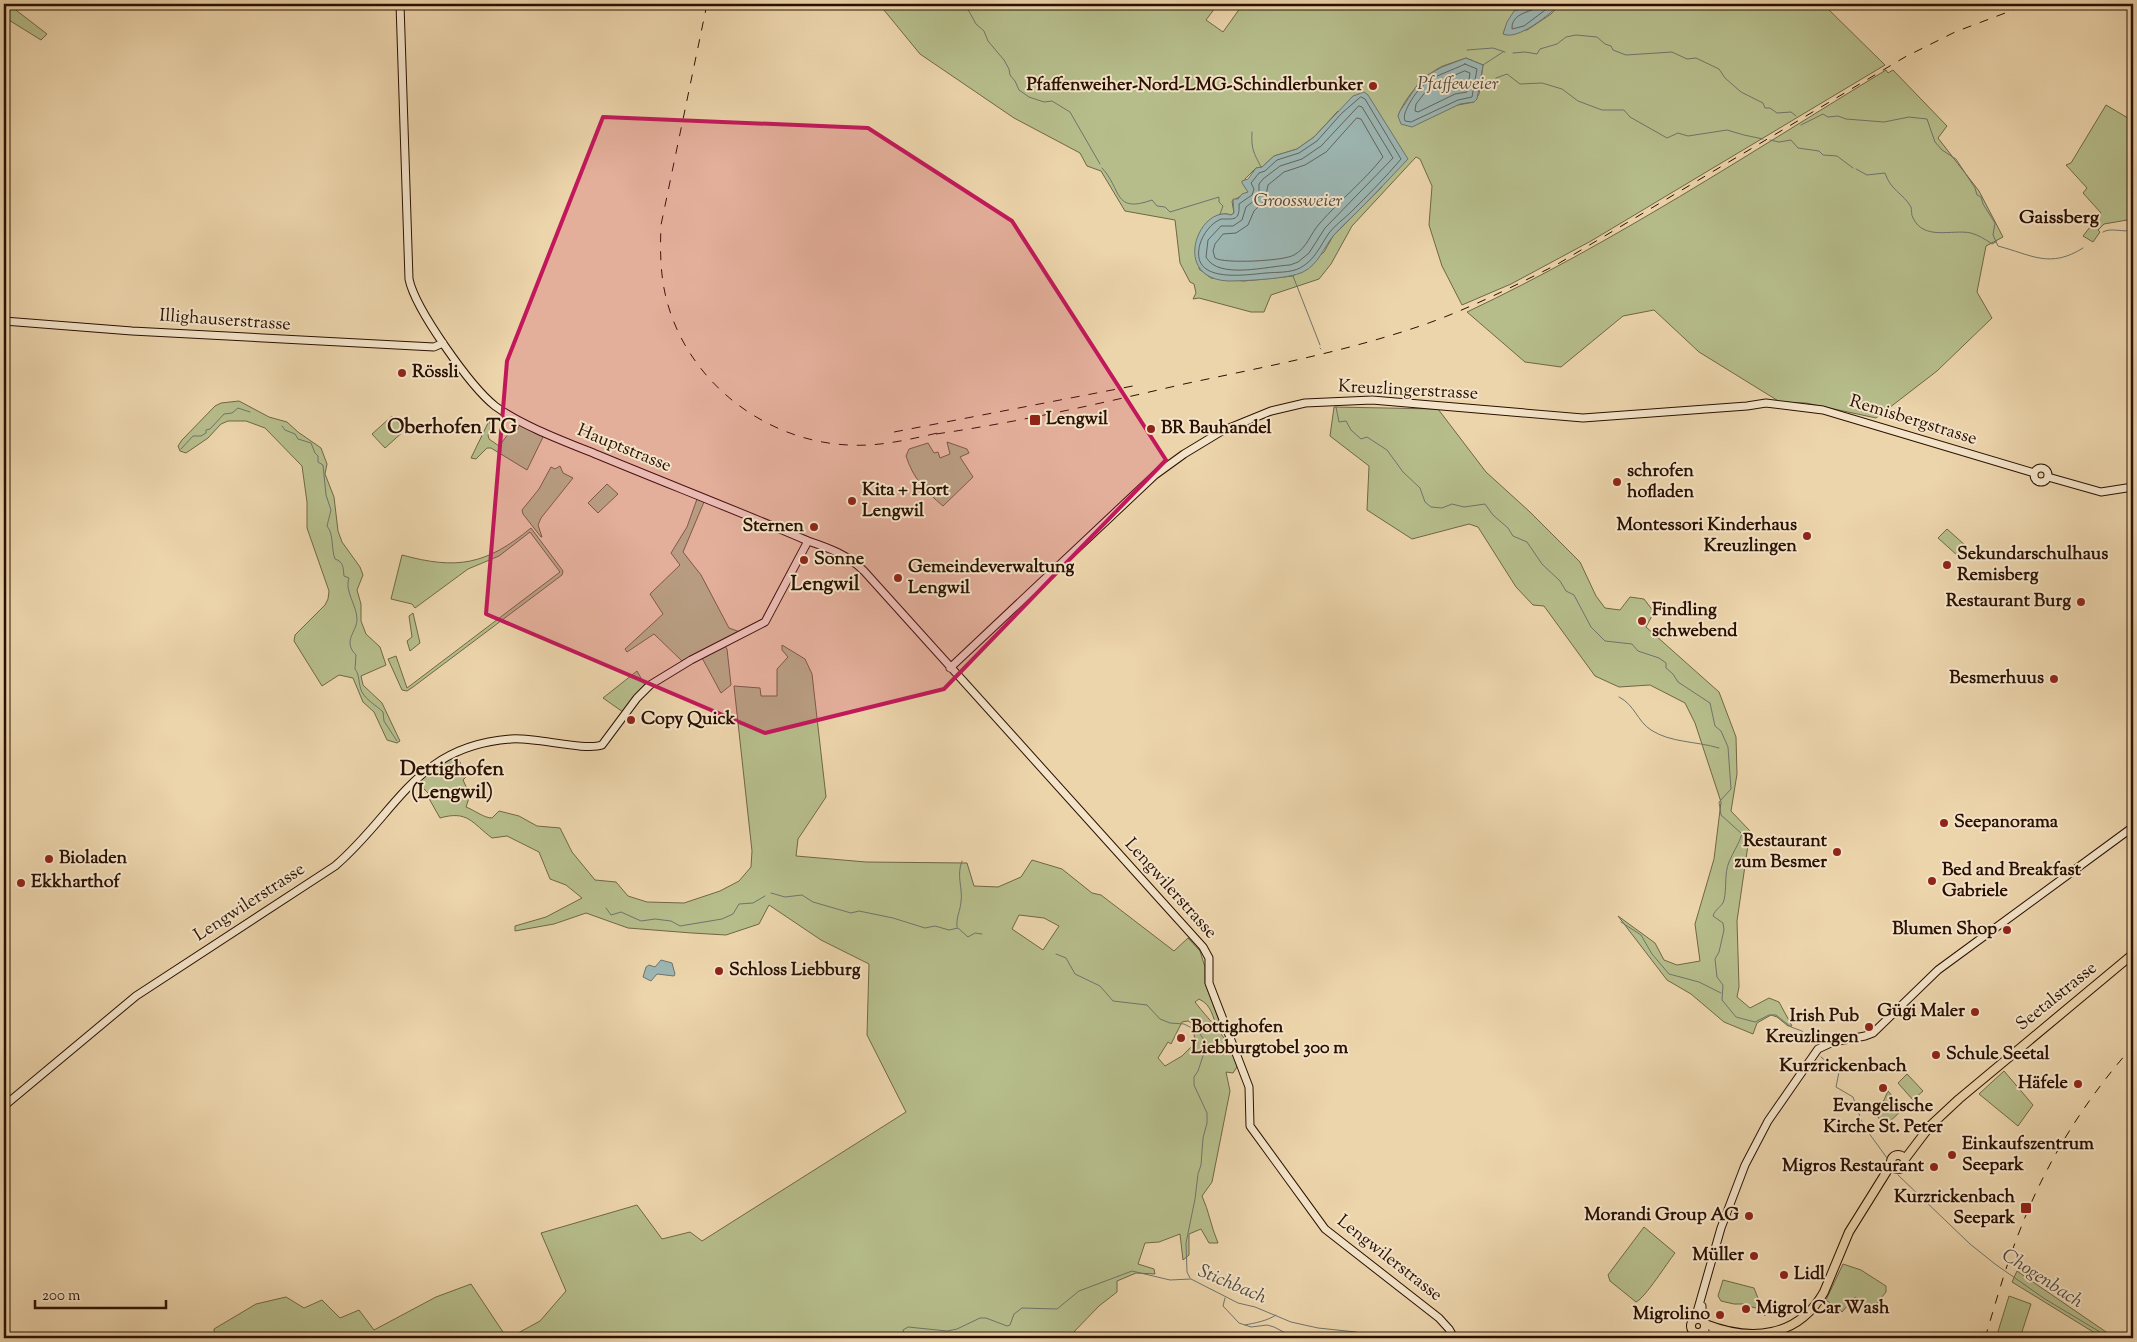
<svg xmlns="http://www.w3.org/2000/svg" width="2137" height="1342" font-family="'Sorts Mill Goudy',serif">
  <style>
    .green { fill: #b6bd8b; stroke: #706646; fill-rule: evenodd }
    .water { fill: #9cb6b3; stroke: #6e746c }
    .lines { fill: none; stroke-linecap: round; stroke-linejoin: round }
    .shore { stroke: #63635a; stroke-width: 1 }
    .stream { stroke: #6e746c; stroke-width: 1 }
    .secondary-casing { stroke: #2a1001; stroke-width: 9 }
    .primary-casing { stroke: #2a1001; stroke-width: 10 }
    .secondary { stroke: #f3e3c8; stroke-width: 7 }
    .primary { stroke: #ecd4ab; stroke-width: 8 }
    .rail { stroke: #2a1001; stroke-width: 1; stroke-dasharray: 9 9; stroke-linecap: butt }
    .marked { fill: #c2185b; fill-opacity: 0.2; stroke: #c2185b; stroke-width: 4; stroke-linejoin: round }
    .poi-dot { fill: #8f2418; stroke: #f3e3c8; stroke-width: 2 }
    .labels { text-anchor: middle; dominant-baseline: central; stroke-width: 4; stroke-linejoin: round; paint-order: stroke }
    .poi-label { font-size: 18px; font-weight: bold; fill: #2a1001; stroke: #f3e3c8; text-anchor: start }
    .street-label { font-size: 18px; fill: #2a1001; stroke: #f3e3c8 }
    .water-label { font-size: 19px; font-style: italic; fill: #524a3f; stroke: #f3e3c8 }
    .neighbourhood-label { font-size: 19px; font-weight: bold; fill: #2a1001; stroke: #f3e3c8 }
    .quarter-label { font-size: 20px; font-weight: bold; fill: #2a1001; stroke: #f3e3c8 }
  </style>
  <rect width="100%" height="100%" fill="#ecd4ab"/>
  <filter id="stains"><feTurbulence type="fractalNoise" baseFrequency=".004" numOctaves="4"/><feColorMatrix values="0 0 0 0 .2 0 0 0 0 .09 0 0 0 0 .02 0 0 0 .5 -.17"/></filter>
  <radialGradient id="worn" r=".72"><stop offset=".6" stop-color="#630" stop-opacity="0"/><stop offset="1" stop-color="#630" stop-opacity=".3"/></radialGradient>
  <path class="green" d="M4,4H8L47,34L41,40L4,17Z
    M879,4H1218L1206,20L1223,32L1243,4H1535C1515,13 1514,9 1504,31L1527,30L1551,14L1560,4H1823L1885,65L1591,241L1511,284L1462,305L1442,266L1429,225L1432,186L1420,159L1416,157L1352,226L1331,264L1319,279L1271,295L1264,312H1251L1199,298L1193,299L1196,293L1194,284L1190,282L1180,263L1175,220L1125,211L1101,171L1087,166L1080,153L1014,118L920,54ZM1466,58L1483,65L1479,94L1474,102L1398,116C1405,97 1425,74 1443,66C1451,63 1458,61 1466,58ZM1338,111L1382,187L1333,236L1324,252L1293,276L1244,281L1211,278L1199,269L1205,225C1212,218 1221,211 1231,215L1234,213L1232,201L1248,192L1249,190L1244,186L1245,179L1256,168L1262,167L1274,156L1297,149L1314,137Z
    M1886,70L1888,73L1893,70L1947,126L1938,138L1979,191L2003,237L1986,246L1977,292L1992,318L1937,371L1876,418L1806,403L1780,402L1699,352L1654,310L1623,316L1561,367L1525,362L1467,312C1613,243 1748,154 1886,70Z
    M2106,105L2133,121V219L2104,224L2098,230L2100,232L2093,242L2083,236L2101,213L2083,193L2087,188L2066,165L2071,163Z
    M239,401L269,417L287,422L298,432L321,448L327,464L325,474L334,497L338,531L342,542L360,567L363,575L357,590L361,604V621L366,634L380,647L386,665L361,676L363,685L382,703L400,741L397,743L387,740L374,712L363,702L353,678L339,675L322,686L294,641L295,635L325,605L328,599L329,591L307,528V502L302,466L265,428L246,421H228L221,424L208,438L186,453L180,451L178,446L182,440L215,406L221,403Z
    M1334,407L1438,409L1486,472L1530,512L1580,562L1596,596L1605,608L1620,610L1630,597L1644,599L1654,612L1646,627L1719,692L1736,737L1737,774L1731,811L1750,831L1737,921L1739,987L1737,997L1750,1008L1769,998L1779,1002L1792,1026H1788L1777,1017L1771,1015L1757,1023L1753,1034L1724,1022L1691,994L1667,980L1618,916L1655,943L1664,960L1677,965L1700,961L1695,924L1714,859L1721,802L1695,723L1685,703L1650,685L1619,687L1595,676L1544,606L1533,605L1516,587L1478,527L1469,524L1412,539L1367,510L1369,466L1330,436Z
    M392,416L405,430L385,448L372,434Z
    M489,421L492,428L488,435L489,439L499,446L509,433L512,434L513,431L516,432L520,424L544,435L527,470L491,448H487L476,459L471,458Z
    M947,442L967,449L969,453L960,457L973,477L943,506C925,491 913,478 906,456L909,449L928,443L934,453L938,452L940,458L950,454Z
    M560,466L563,473L573,478L541,518L538,525L542,537H541L523,514L522,510L539,489L551,467L555,469Z
    M607,484L618,494L598,513L588,503Z
    M697,499L704,502L683,552L701,575L729,628L740,632L682,661L654,634L627,652L625,649L663,614L650,594L680,565L671,553L687,527Z
    M531,528L563,571L562,575L413,687L407,691L402,690L388,659L396,656L407,688L560,572L530,532L499,556L468,569L415,608L412,604L391,599L402,555C457,570 486,565 531,528Z
    M1947,529L1966,546L1958,556L1938,538Z
    M413,613L420,643L410,651L407,641L412,637L409,616Z
    M782,645L805,659L812,674L826,797L798,839L796,856L866,862L967,863L974,886L998,887L1021,877L1032,860L1062,869L1092,893L1101,895L1174,951L1188,938L1200,951L1205,967V983L1221,1026L1218,1027C1211,1016 1213,1006 1199,999L1195,1002C1211,1023 1232,1041 1237,1067L1233,1073L1226,1072L1230,1091L1212,1182L1202,1196C1209,1211 1211,1227 1218,1243H1209L1201,1229L1189,1234V1255L1183,1260L1180,1234L1159,1242L1145,1243L1138,1264L1154,1269L1155,1274L1136,1273L1117,1281V1292L1099,1306L1068,1338H509L540,1321L566,1291L541,1233L637,1205L662,1239L690,1232L702,1241L906,1112L867,1035L869,964L821,940L769,905L759,924L726,935L692,933L628,928L586,913L554,924L515,931V926L546,917L582,898L566,885L550,879L539,852L507,836L492,838C472,823 468,810 440,818L427,795L428,793L416,781L457,755L466,777L463,780L470,795L466,807C474,810 484,818 492,818L499,811L519,816L537,826L560,828L572,852L595,880L616,882L628,896L647,902L684,903L720,891L739,881L751,867L752,851L734,686L760,688L761,696H777V669L788,657L782,650ZM1019,915L1044,918L1059,926L1043,950L1012,929ZM1188,1021L1198,1026L1194,1035L1196,1042L1182,1056L1165,1066L1158,1058L1168,1042L1171,1044L1182,1022Z
    M725,646L727,649L731,685L721,693L701,656Z
    M637,671L645,685L623,712L603,698Z
    M2004,1071L2033,1105L2018,1126L1979,1094Z
    M1907,1074L1923,1091L1913,1100L1898,1083Z
    M1888,1091L1903,1109L1885,1126L1877,1116Z
    M1644,1227L1675,1253C1667,1263 1645,1298 1636,1302L1610,1281L1608,1275Z
    M1843,1264L1861,1270L1886,1286V1292L1872,1309L1855,1297L1842,1312L1826,1300Z
    M2017,1271L2112,1336L2110,1338H2103L2012,1282Z
    M1723,1280L1754,1288L1765,1316L1760,1309L1744,1305V1304H1734L1721,1301L1718,1296Z
    M471,1284L507,1338H215L214,1329L256,1304L286,1297L304,1308L322,1300L340,1318L359,1310L374,1330L436,1297Z
    M2009,1296L2031,1304L2020,1338H1996Z"/>
  <path class="water" d="M1535,4H1560C1550,14 1518,41 1503,34L1507,22L1514,11Z
    M1466,58L1483,65L1477,99L1474,102L1460,104L1412,127L1401,124L1398,116L1400,111L1422,78L1442,67Z
    M1364,92L1368,95L1408,159C1391,177 1375,194 1358,211C1350,219 1341,227 1334,235C1323,248 1319,264 1303,272C1289,279 1244,281 1228,281C1170,278 1199,204 1231,215L1234,213L1233,199H1238L1242,194L1248,192L1242,183V181L1248,179L1256,168L1262,167L1274,156L1297,149L1314,137L1353,96Z
    M661,960L672,963L675,974L674,976L657,974L651,981L643,977L646,967L649,965L655,967Z"/>
  <g class="lines">
    <path class="shore" d="M1534,4L1532,10C1523,13 1511,17 1512,29L1524,26L1553,4
      M1465,64L1477,69L1472,97L1458,100L1411,122L1405,121C1403,115 1406,111 1408,106C1424,76 1438,77 1465,64Z
      M1465,71L1470,73L1467,92L1455,94L1418,112L1415,111L1416,104L1430,86Z
      M1361,97L1365,99L1401,159C1386,177 1368,195 1351,212C1344,219 1335,225 1329,233C1320,246 1315,260 1300,268C1290,273 1277,272 1266,273C1244,275 1189,284 1200,244C1203,234 1211,223 1221,219C1234,219 1240,221 1239,204L1252,195L1254,189L1251,183L1259,173L1265,171L1277,160L1299,153L1317,141L1341,114Z
      M1359,106L1362,107L1393,158L1325,228L1309,253L1298,262L1290,265C1268,266 1218,280 1206,257L1208,240L1221,226H1233L1242,220L1246,207L1259,197V184L1263,179L1280,166L1302,159L1321,146Z
      M1357,118L1361,119L1383,157C1364,181 1340,200 1320,223C1310,234 1307,248 1294,255C1284,261 1224,264 1215,258L1213,251L1215,244L1223,234L1236,233L1248,225L1254,211L1265,200L1268,185L1284,172L1305,165L1326,152Z"/>
    <path class="stream" d="M965,4L976,24L984,31L988,41L1004,60L1009,69L1010,75L1015,81L1019,90L1029,97L1044,102L1052,101L1070,112L1100,164
      M1467,50L1493,48L1505,52
      M1513,53L1525,52L1537,54L1540,49L1557,44L1566,37L1576,35L1597,37L1605,44L1611,46L1613,50L1626,55L1672,52L1687,59L1696,58L1719,69L1725,78L1741,92L1763,103L1765,108H1770L1777,113L1791,112L1796,116
      M1483,65L1503,52
      M1496,78L1507,74L1520,84L1542,83L1562,89L1578,101L1602,110H1624L1630,117L1667,138L1678,133L1688,136L1727,130L1744,135L1763,139
      M1801,125L1823,114L1828,117L1838,116L1846,119L1884,122L1909,117L1927,119L1935,142L1942,150L1956,159L1975,188L1977,195L1981,197L1983,204L1995,223L1993,235L1998,246C2032,255 2050,269 2083,248
      M1252,132C1251,150 1254,153 1261,167
      M1770,140L1779,142L1791,140L1798,148L1819,151L1823,155L1837,156L1853,168
      M1102,168C1122,189 1113,214 1152,200L1157,206L1165,207L1170,212L1219,197V202L1223,206L1220,214
      M1856,169L1867,175L1885,173C1891,191 1903,193 1911,207C1912,210 1911,215 1913,218C1924,241 1952,229 1971,233C1978,235 1985,239 1992,244L1996,242
      M2103,232C2111,227 2123,233 2133,230
      M1293,276L1320,345
      M1320,348L1321,349
      M1336,407L1339,422L1346,421L1351,430L1361,439L1367,437L1387,450L1403,472L1420,488L1425,502L1431,507L1442,508L1452,504L1464,507L1485,504L1493,515L1508,528L1513,536L1527,542L1542,564L1560,581L1566,591L1574,595L1591,627L1605,641L1632,644L1638,651L1659,658L1666,663V668L1673,674L1678,682L1710,703L1715,726L1721,731L1728,747L1731,789L1719,802L1721,815L1742,834C1739,844 1733,852 1729,862C1724,874 1727,888 1724,900C1723,906 1715,909 1713,916L1723,923L1724,930L1719,952L1715,959L1717,977L1723,985L1722,1000L1736,1017L1755,1022L1769,1015H1776L1791,1027L1802,1031L1807,1038
      M282,426L285,430L295,434L298,439L311,443L315,453L318,456V462L323,465L326,495L331,510L327,526C334,534 331,549 335,559C344,562 343,568 344,576L349,578C344,590 357,606 357,619C357,632 342,641 356,655L355,669C360,675 358,684 362,692C367,701 376,705 383,712L384,721L397,741
      M181,449L193,436H201L206,433V430L210,429L224,414L232,413L238,408L250,412
      M1619,697C1635,705 1637,721 1651,730C1671,743 1696,741 1719,748
      M771,893L785,897L802,895L813,902L851,913L859,911L893,918L925,928L935,926L949,930L958,928L968,937L975,933L982,934
      M606,908L611,915L621,912L641,921L655,919L671,921L680,926L722,919L733,914L739,904L753,903L765,896
      M1621,922L1641,935L1652,954L1669,974L1699,982L1721,993
      M957,927C956,917 960,912 961,902C963,888 956,876 962,861
      M1056,954L1066,958L1075,974L1100,986L1113,1001L1147,1005L1160,1019L1170,1023L1184,1024L1198,1031L1204,1040V1053L1198,1071L1194,1077V1085L1207,1113V1123L1203,1138L1201,1165L1198,1174L1195,1199L1186,1243L1187,1272L1190,1278
      M1821,1057L1839,1072L1836,1087L1853,1097L1863,1125L1887,1158
      M1898,1175L1970,1244L1995,1264L2045,1299L2110,1338
      M1225,1298L1223,1306L1239,1323L1251,1327L1267,1325L1274,1327L1295,1338
      M1245,1325C1255,1323 1267,1321 1276,1315
      M905,1338L903,1330L908,1327L947,1331L957,1329L980,1318H986L1007,1326L1010,1325L1014,1314L1022,1308L1057,1309L1079,1291L1132,1271L1170,1280L1191,1279L1238,1303L1255,1307L1291,1322L1318,1328L1356,1332L1371,1338"/>
    <defs>
      <path id="secondary" d="M400,4L409,279C415,309 471,387 495,406C522,426 566,442 598,455C668,484 738,511 808,541C829,548 848,555 864,571L1203,947L1209,958V983L1249,1087L1250,1126L1325,1229L1439,1318L1449,1329L1454,1338
        M4,321L132,331L434,347L443,343
        M2034 475a7 7 0 1 1 14 0a7 7 0 1 1-14 0Z
        M2048,477L2101,492L2133,487
        M950,668L1155,475L1184,454L1222,431L1271,411L1305,403L1372,400L1583,418L1747,406L1766,403L1823,410L2034,473
        M4,1106L136,996L335,866C397,813 415,746 511,739C535,737 584,751 602,745L637,698L650,685L691,660L765,622L808,541
        M1702,1306V1320
        M1695,1319L1721,1228L1745,1165L1768,1121L1818,1049L1833,1042L1865,1036L1873,1033L1938,970L2133,827"/>
      <path id="primary" d="M1891 1162a7 7 0 1 1 14 0a7 7 0 1 1-14 0Z
        M1905,1159L1930,1126L1959,1099L2133,954
        M1691 1326a7 7 0 1 1 14 0a7 7 0 1 1-14 0Z
        M1705,1324C1751,1342 1798,1338 1824,1292L1849,1232L1892,1163
        M1702,1338L1708,1335L1724,1331"/>
    </defs>
    <use href="#secondary" class="secondary-casing"/>
    <use href="#primary" class="primary-casing"/>
    <use href="#secondary" class="secondary"/>
    <use href="#primary" class="primary"/>
    <path class="rail" d="M707,4L661,225C660,252 660,278 668,305C691,384 766,441 848,445C880,447 911,439 942,432
      M894,432L1138,385
      M936,434C1020,422 1102,403 1184,384C1259,368 1334,354 1408,330C1459,314 1508,289 1556,265L1905,57L1955,32L2029,4
      M1985,1338C1996,1302 2006,1265 2020,1230C2046,1162 2085,1100 2133,1046"/>
  </g>
  <path class="marked" d="M603,117L868,128L1012,221L1166,460L944,689L765,733L486,614L507,361Z"/>
  <g class="poi-dot">
    <circle cx="1373" cy="86" r="5"/>
    <circle cx="402" cy="373" r="5"/>
    <rect x="1029" y="414" width="12" height="12" rx="2.5"/>
    <circle cx="1151" cy="429" r="5"/>
    <circle cx="1617" cy="482" r="5"/>
    <circle cx="852" cy="501" r="5"/>
    <circle cx="814" cy="527" r="5"/>
    <circle cx="1807" cy="536" r="5"/>
    <circle cx="804" cy="560" r="5"/>
    <circle cx="1947" cy="565" r="5"/>
    <circle cx="898" cy="578" r="5"/>
    <circle cx="2081" cy="602" r="5"/>
    <circle cx="1642" cy="621" r="5"/>
    <circle cx="2054" cy="679" r="5"/>
    <circle cx="631" cy="720" r="5"/>
    <circle cx="1944" cy="823" r="5"/>
    <circle cx="1837" cy="852" r="5"/>
    <circle cx="49" cy="859" r="5"/>
    <circle cx="1932" cy="881" r="5"/>
    <circle cx="21" cy="883" r="5"/>
    <circle cx="2007" cy="930" r="5"/>
    <circle cx="719" cy="971" r="5"/>
    <circle cx="1975" cy="1012" r="5"/>
    <circle cx="1869" cy="1027" r="5"/>
    <circle cx="1181" cy="1038" r="5"/>
    <circle cx="1936" cy="1055" r="5"/>
    <circle cx="2078" cy="1084" r="5"/>
    <circle cx="1883" cy="1088" r="5"/>
    <circle cx="1952" cy="1155" r="5"/>
    <circle cx="1934" cy="1167" r="5"/>
    <rect x="2020" y="1202" width="12" height="12" rx="2.5"/>
    <circle cx="1749" cy="1216" r="5"/>
    <circle cx="1754" cy="1256" r="5"/>
    <circle cx="1784" cy="1275" r="5"/>
    <circle cx="1746" cy="1309" r="5"/>
    <circle cx="1720" cy="1315" r="5"/>
  </g>
  <g class="labels">
    <g class="poi-label">
      <text x="1363" y="86" text-anchor="end">Pfaffenweiher-Nord-LMG-Schindlerbunker</text>
      <text x="412" y="373">Rössli</text>
      <text x="1046" y="420">Lengwil</text>
      <text x="1161" y="429">BR Bauhandel</text>
      <text x="1627" y="472">schrofen<tspan x="1627" dy="21">hofladen</tspan></text>
      <text x="862" y="491">Kita + Hort<tspan x="862" dy="21">Lengwil</tspan></text>
      <text x="1797" y="526" text-anchor="end">Montessori Kinderhaus<tspan x="1797" dy="21">Kreuzlingen</tspan></text>
      <text x="804" y="527" text-anchor="end">Sternen</text>
      <text x="1957" y="555">Sekundarschulhaus<tspan x="1957" dy="21">Remisberg</tspan></text>
      <text x="814" y="560">Sonne</text>
      <text x="908" y="568">Gemeindeverwaltung<tspan x="908" dy="21">Lengwil</tspan></text>
      <text x="2071" y="602" text-anchor="end">Restaurant Burg</text>
      <text x="1652" y="611">Findling<tspan x="1652" dy="21">schwebend</tspan></text>
      <text x="2044" y="679" text-anchor="end">Besmerhuus</text>
      <text x="641" y="720">Copy Quick</text>
      <text x="1954" y="823">Seepanorama</text>
      <text x="1827" y="842" text-anchor="end">Restaurant<tspan x="1827" dy="21">zum Besmer</tspan></text>
      <text x="59" y="859">Bioladen</text>
      <text x="1942" y="871">Bed and Breakfast<tspan x="1942" dy="21">Gabriele</tspan></text>
      <text x="31" y="883">Ekkharthof</text>
      <text x="1997" y="930" text-anchor="end">Blumen Shop</text>
      <text x="729" y="971">Schloss Liebburg</text>
      <text x="1965" y="1012" text-anchor="end">Gügi Maler</text>
      <text x="1859" y="1017" text-anchor="end">Irish Pub<tspan x="1859" dy="21">Kreuzlingen</tspan></text>
      <text x="1191" y="1028">Bottighofen<tspan x="1191" dy="21">Liebburgtobel 300 m</tspan></text>
      <text x="1946" y="1055">Schule Seetal</text>
      <text x="2068" y="1084" text-anchor="end">Häfele</text>
      <text x="1883" y="1107" text-anchor="middle">Evangelische<tspan x="1883" dy="21">Kirche St. Peter</tspan></text>
      <text x="1962" y="1145">Einkaufszentrum<tspan x="1962" dy="21">Seepark</tspan></text>
      <text x="1924" y="1167" text-anchor="end">Migros Restaurant</text>
      <text x="2015" y="1198" text-anchor="end">Kurzrickenbach<tspan x="2015" dy="21">Seepark</tspan></text>
      <text x="1739" y="1216" text-anchor="end">Morandi Group AG</text>
      <text x="1744" y="1256" text-anchor="end">Müller</text>
      <text x="1794" y="1275">Lidl</text>
      <text x="1756" y="1309">Migrol Car Wash</text>
      <text x="1710" y="1315" text-anchor="end">Migrolino</text>
    </g>
    <g class="street-label">
      <text transform="translate(225 321) rotate(4)">Illighauserstrasse</text>
      <text transform="translate(1408 391) rotate(3)">Kreuzlingerstrasse</text>
      <text transform="translate(1913 421) rotate(17)">Remisbergstrasse</text>
      <text transform="translate(624 449) rotate(22)">Hauptstrasse</text>
      <text transform="translate(1170 889) rotate(48)">Lengwilerstrasse</text>
      <text transform="translate(250 903) rotate(-33)">Lengwilerstrasse</text>
      <text transform="translate(2057 997) rotate(-39)">Seetalstrasse</text>
      <text transform="translate(1389 1259) rotate(38)">Lengwilerstrasse</text>
    </g>
    <g class="water-label">
      <text x="1458" y="84">Pfaffeweier</text>
      <text x="1298" y="201">Groossweier</text>
      <text transform="translate(2042 1279) rotate(33)">Chogenbach</text>
      <text transform="translate(1232 1285) rotate(23)">Stichbach</text>
    </g>
    <g class="neighbourhood-label">
      <text x="2059" y="218">Gaissberg</text>
      <text x="1843" y="1066">Kurzrickenbach</text>
    </g>
    <g class="quarter-label">
      <text x="452" y="428">Oberhofen TG</text>
      <text x="825" y="585">Lengwil</text>
      <text x="452" y="770">Dettighofen<tspan x="452" dy="23">(Lengwil)</tspan></text>
    </g>
  </g>
  <rect width="2137" height="1342" fill="none" stroke="#ecd4ab" stroke-width="20"/>
  <rect x="5" y="5" width="2127" height="1332" fill="none" stroke="#2a1001" stroke-width="2.5"/>
  <rect x="10" y="10" width="2117" height="1322" fill="none" stroke="#2a1001"/>
  <path d="M35 1300v8h131v-8" fill="none" stroke="#2a1001" stroke-width="2.5"/>
  <text x="42" y="1300" font-size="15" fill="#2a1001" stroke="#f3e3c8" stroke-width="4" paint-order="stroke">200 m</text>
  <rect width="100%" height="100%" filter="url(#stains)"/>
  <rect width="100%" height="100%" fill="url(#worn)"/>
</svg>
